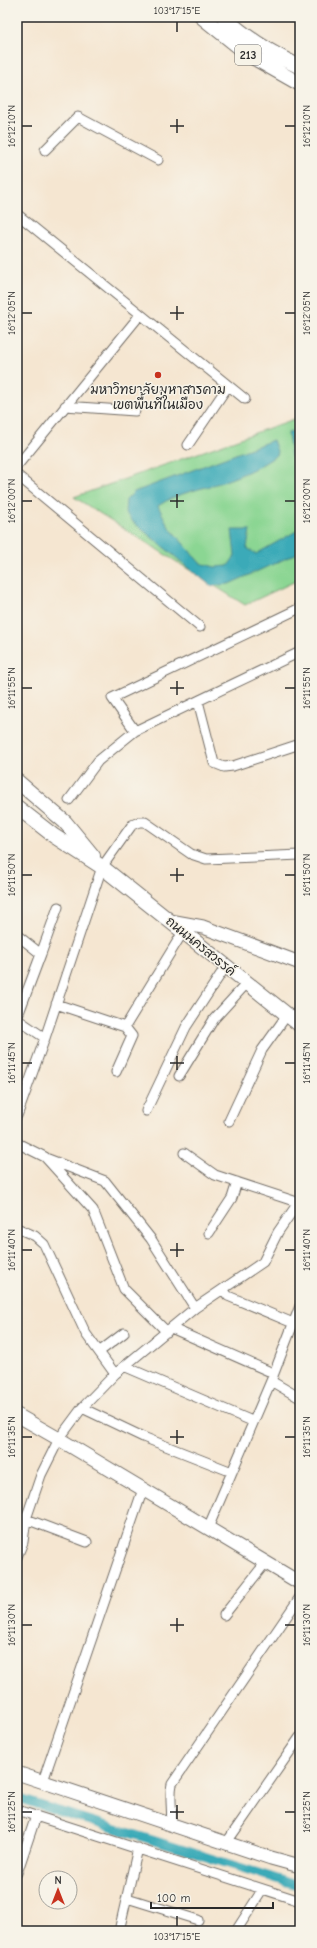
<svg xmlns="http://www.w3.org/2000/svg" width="317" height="1948" font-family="'Comic Neue','Playpen Sans Thai',sans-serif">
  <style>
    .green { fill: #8bd693; stroke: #5b805f }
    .water { fill: #3aaab8; stroke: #326a72 }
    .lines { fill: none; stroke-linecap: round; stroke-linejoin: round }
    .canal { stroke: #3aaab8; stroke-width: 9 }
    .street-casing { stroke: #726c65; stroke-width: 11 }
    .secondary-casing { stroke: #726c65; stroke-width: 15 }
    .primary-casing { stroke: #726c65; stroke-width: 16 }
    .street { stroke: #fff; stroke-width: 9 }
    .secondary { stroke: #fff; stroke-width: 13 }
    .primary { stroke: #fff; stroke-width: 14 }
    .ticks { fill: none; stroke: #2b2b2b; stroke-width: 1.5 }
    .poi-dot { fill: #c8321e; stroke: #f7f3e8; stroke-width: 1.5 }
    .labels { text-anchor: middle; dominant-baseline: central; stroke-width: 3; stroke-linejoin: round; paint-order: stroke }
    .shield { fill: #f7f3e8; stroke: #686764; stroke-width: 1 }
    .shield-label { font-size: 12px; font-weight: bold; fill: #2b2b2b }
    .poi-label { font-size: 13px; fill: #2b2b2b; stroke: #f7f3e8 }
    .street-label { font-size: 13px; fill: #2b2b2b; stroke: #f7f3e8 }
    .neatline { fill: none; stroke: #2b2b2b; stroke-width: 1.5 }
    .ticks-label { font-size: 10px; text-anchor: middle; fill: #2b2b2b }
  </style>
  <rect width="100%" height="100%" fill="#f7f3e8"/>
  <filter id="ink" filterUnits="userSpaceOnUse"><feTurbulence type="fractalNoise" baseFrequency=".025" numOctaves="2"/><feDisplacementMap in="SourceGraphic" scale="8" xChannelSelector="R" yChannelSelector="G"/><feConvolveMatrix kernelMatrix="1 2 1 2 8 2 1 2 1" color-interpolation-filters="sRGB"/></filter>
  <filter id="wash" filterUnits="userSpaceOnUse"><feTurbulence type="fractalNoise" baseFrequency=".012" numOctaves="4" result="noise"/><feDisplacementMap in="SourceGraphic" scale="16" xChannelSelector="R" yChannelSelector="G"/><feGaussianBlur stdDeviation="0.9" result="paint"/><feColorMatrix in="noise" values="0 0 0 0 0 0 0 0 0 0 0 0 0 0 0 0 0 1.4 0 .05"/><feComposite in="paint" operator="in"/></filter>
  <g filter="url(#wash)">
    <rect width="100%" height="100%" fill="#f5e6d1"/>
    <path class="green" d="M300,417V579L245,605L74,497Z"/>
    <path class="water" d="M300,429V472L291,456L288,433Z
      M273,440L278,454C261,467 242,475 222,482C200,490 178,492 158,506L169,527L200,563L215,567L228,566L235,556L232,530H250L247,548L256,554L300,529V552L229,584L211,586L133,522L125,512L126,500L134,492Z"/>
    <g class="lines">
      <path class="canal" d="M17,1798L300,1886"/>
    </g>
  </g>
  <g filter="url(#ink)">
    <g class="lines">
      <defs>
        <path id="street" d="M295,17L300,20
          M45,150L78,117L158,160
          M17,214L245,399
          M65,406L135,411
          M188,445L228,386
          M17,466L140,315
          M17,475L200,627
          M198,701L214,763L224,767L233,766L300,744
          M135,731L112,698L300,608
          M69,800L98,761L135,731L300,652
          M17,935L41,954L17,1018
          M41,954L58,907
          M56,1004L125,1027
          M17,1019L45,1038
          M116,1072L132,1036L125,1027L183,932
          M179,1076L214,1019L247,983
          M146,1111L186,1027L226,966
          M17,1116L45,1038L102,867L132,825L139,822H145L191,854L206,859L300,855
          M229,1121L262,1050L287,1015
          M17,1143L45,1157L93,1210L124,1289L167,1332
          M184,1153L215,1175L300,1203
          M48,1159L105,1181L151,1239L195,1308
          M17,1228L35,1236L44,1244L86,1334L115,1374
          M209,1233L232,1198L237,1182
          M223,1289L228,1296L293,1323
          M171,1328L273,1373
          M99,1352L124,1333
          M126,1367L252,1421
          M271,1381L300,1398
          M82,1408L143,1437L232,1472
          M17,1518L26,1519L87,1542
          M208,1528L271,1381L300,1306
          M17,1557L23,1542L26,1519L41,1475L59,1439L82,1408L115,1374L195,1308L263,1262L278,1232L298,1203
          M224,1615L266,1562
          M43,1781L143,1489
          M17,1810L300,1901
          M171,1824C173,1811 169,1797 172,1784L300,1597
          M227,1842L300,1737
          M17,1873L36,1816
          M127,1898L198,1920
          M119,1931L138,1848
          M236,1931L263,1889"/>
        <path id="secondary" d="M170,921L203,927L300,963
          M17,1415L59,1439L300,1583
          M17,1773L271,1858L300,1866"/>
        <path id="primary" d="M202,17L249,55L300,84
          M224,17C245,37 273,54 300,67
          M17,781L65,822L93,856
          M17,807L54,836L102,867L300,1025"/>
      </defs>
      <use href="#street" class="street-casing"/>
      <use href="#secondary" class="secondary-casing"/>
      <use href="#primary" class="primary-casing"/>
      <use href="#street" class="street"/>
      <use href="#secondary" class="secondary"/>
      <use href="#primary" class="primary"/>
    </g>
  </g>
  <path class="ticks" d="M177,22V32M177,119V133M22,126H32M170,126H184M285,126H295M177,306V320M22,313H32M170,313H184M285,313H295M177,494V508M22,501H32M170,501H184M285,501H295M177,681V695M22,688H32M170,688H184M285,688H295M177,868V882M22,875H32M170,875H184M285,875H295M177,1056V1070M22,1063H32M170,1063H184M285,1063H295M177,1243V1257M22,1250H32M170,1250H184M285,1250H295M177,1430V1444M22,1437H32M170,1437H184M285,1437H295M177,1618V1632M22,1625H32M170,1625H184M285,1625H295M177,1805V1819M22,1812H32M170,1812H184M285,1812H295M177,1916V1926"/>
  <circle class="poi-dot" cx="158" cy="375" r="4"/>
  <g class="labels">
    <rect class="shield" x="235" y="45" width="26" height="20" rx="3"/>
    <g class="shield-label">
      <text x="248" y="55">213</text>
    </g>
    <g class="poi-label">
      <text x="158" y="389">มหาวิทยาลัยมหาสารคาม<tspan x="158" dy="15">เขตพื้นที่ในเมือง</tspan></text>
    </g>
    <g class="street-label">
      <text transform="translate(201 946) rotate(39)">ถนนนครสวรรค์</text>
    </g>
  </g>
  <rect width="317" height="1948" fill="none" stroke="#f7f3e8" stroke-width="44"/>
  <g transform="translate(58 1890)"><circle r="19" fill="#f7f3e8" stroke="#a5a39c"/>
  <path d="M0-3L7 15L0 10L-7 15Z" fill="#c8321e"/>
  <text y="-6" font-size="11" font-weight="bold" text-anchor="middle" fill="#2b2b2b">N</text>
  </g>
  <path d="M151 1902v6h122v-6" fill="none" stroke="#2b2b2b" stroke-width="2"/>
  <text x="157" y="1902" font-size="12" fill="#2b2b2b" stroke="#f7f3e8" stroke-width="3" paint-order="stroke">100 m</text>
  <rect x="22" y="22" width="273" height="1904" class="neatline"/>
  <g class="ticks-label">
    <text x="177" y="14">103°17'15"E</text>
    <text transform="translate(11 126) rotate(-90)" y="4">16°12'10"N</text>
    <text transform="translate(306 126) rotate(-90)" y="4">16°12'10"N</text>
    <text transform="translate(11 313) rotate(-90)" y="4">16°12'05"N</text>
    <text transform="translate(306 313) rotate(-90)" y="4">16°12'05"N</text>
    <text transform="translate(11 501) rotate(-90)" y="4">16°12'00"N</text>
    <text transform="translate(306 501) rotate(-90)" y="4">16°12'00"N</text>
    <text transform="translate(11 688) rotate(-90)" y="4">16°11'55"N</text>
    <text transform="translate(306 688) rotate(-90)" y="4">16°11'55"N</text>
    <text transform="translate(11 875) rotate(-90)" y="4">16°11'50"N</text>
    <text transform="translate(306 875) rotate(-90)" y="4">16°11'50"N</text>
    <text transform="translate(11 1063) rotate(-90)" y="4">16°11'45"N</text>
    <text transform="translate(306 1063) rotate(-90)" y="4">16°11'45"N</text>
    <text transform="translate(11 1250) rotate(-90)" y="4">16°11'40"N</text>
    <text transform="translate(306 1250) rotate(-90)" y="4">16°11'40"N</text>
    <text transform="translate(11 1437) rotate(-90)" y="4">16°11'35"N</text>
    <text transform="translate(306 1437) rotate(-90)" y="4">16°11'35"N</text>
    <text transform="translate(11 1625) rotate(-90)" y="4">16°11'30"N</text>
    <text transform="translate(306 1625) rotate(-90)" y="4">16°11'30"N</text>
    <text transform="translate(11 1812) rotate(-90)" y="4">16°11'25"N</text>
    <text transform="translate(306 1812) rotate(-90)" y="4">16°11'25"N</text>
    <text x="177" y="1940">103°17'15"E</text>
  </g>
</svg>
